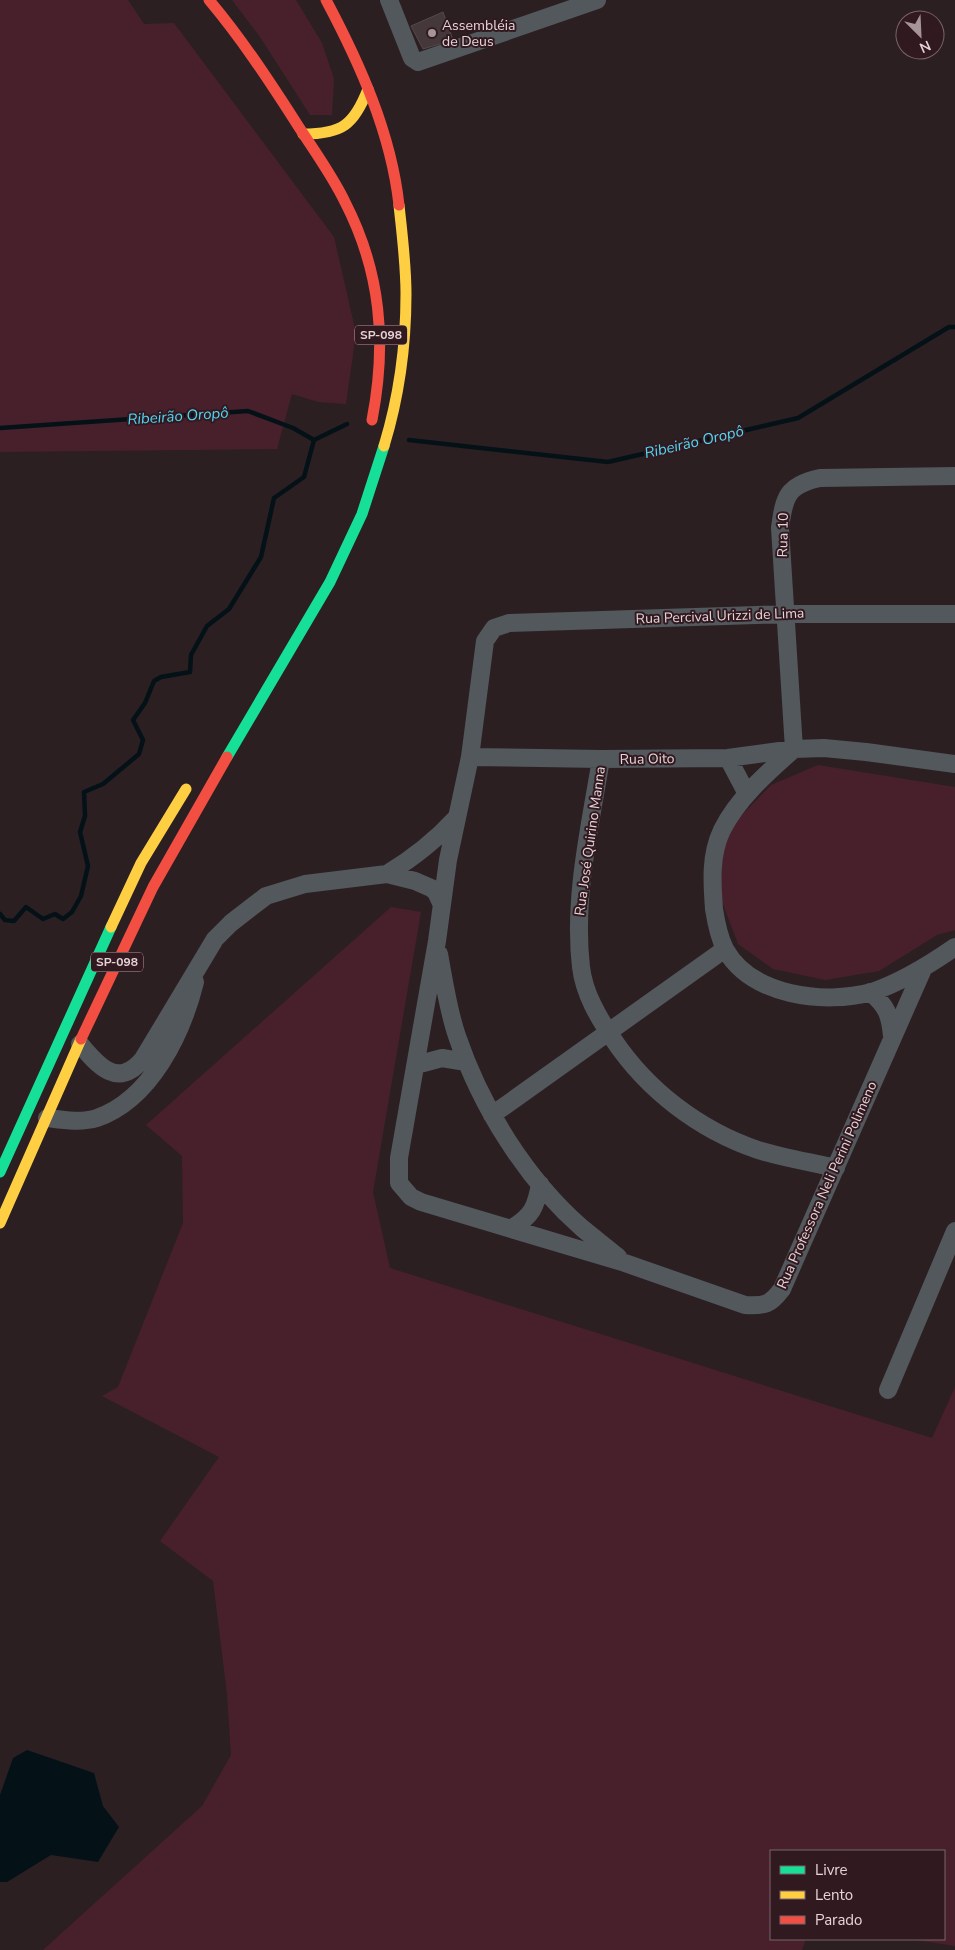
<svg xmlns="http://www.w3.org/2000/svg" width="955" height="1950" font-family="'Nunito Sans',sans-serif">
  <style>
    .green { fill: #48202c }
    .water { fill: #041218 }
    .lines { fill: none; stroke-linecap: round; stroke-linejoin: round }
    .stream { stroke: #041218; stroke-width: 4.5 }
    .building { fill: #44383b; stroke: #56494d }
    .street { stroke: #52585c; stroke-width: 18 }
    .fast { stroke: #16e098; stroke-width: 11 }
    .slow { stroke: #ffcf43; stroke-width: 11 }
    .jam { stroke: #f24e42; stroke-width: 11 }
    .poi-dot { fill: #a59598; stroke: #311920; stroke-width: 2 }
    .labels { text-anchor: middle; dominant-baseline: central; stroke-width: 4; stroke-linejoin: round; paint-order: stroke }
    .shield { fill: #311920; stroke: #b09ca1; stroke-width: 1 }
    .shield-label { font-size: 12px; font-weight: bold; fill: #e6d4d8 }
    .poi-label { font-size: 14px; fill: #e6d4d8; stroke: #311920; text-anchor: start }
    .street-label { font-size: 14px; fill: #e6d4d8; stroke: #311920 }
    .water-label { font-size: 15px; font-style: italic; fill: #52d6f3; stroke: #311920 }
  </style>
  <rect width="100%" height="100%" fill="#2b1f22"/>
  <path class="green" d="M0,0H128L144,24L174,23L334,237L356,333L346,404L318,402L292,394L277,449L0,452Z
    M232,0H296L322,43L334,79L332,115H310L260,37Z
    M818,765L955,787V930L937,935L879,971L825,980L773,969L738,944L722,902L717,859L737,820L771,785Z
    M391,907L421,912L373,1192L390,1268L932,1438L955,1387V1946L909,1939H944V1851H771V1939H806L802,1950H43L202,1806L231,1755L227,1694L213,1581L160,1541L219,1457L102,1396L118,1387L183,1223L182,1156L146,1125Z"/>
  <path class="water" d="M27,1750L94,1773L103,1806L119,1827L98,1862L51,1855L7,1882H0V1795L13,1758Z"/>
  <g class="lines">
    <path class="stream" d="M0,428L248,411L293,428L314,440L347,424
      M409,440L608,462L798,418L949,327H955
      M0,914L5,920L14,921L26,907L43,919L55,914L63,919L72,912L81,896L88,866L80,832L85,816L84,792L103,784L139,754L143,740L133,720L145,703L154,681L161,677L190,672L191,655L207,626L229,609L261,557L274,498L304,477L314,440"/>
  </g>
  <path class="building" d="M443,12L453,40L423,49L411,26Z"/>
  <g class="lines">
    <path class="street" d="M389,0L412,58L418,62L597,0
      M794,749C768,772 738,798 722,830C710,855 712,882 714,909C716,922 719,937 725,949C751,996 824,1005 872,992C902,982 929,965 955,947
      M794,749L780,528C784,497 787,485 820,478L955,476
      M470,757L601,759L728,758L794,749L824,748L866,752L955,764
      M728,758L747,794
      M601,759C590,827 573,898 581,967C584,993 598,1017 613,1039C647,1090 699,1130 758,1150C783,1158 810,1162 836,1168
      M387,874C413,858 435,841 456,818
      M439,954C444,981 448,1010 457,1036C481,1107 526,1179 582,1228C594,1238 606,1247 618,1257
      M923,969L782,1289C770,1305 765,1306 745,1305L625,1263L421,1202L411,1197L399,1183V1158L437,941L448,860L470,757L485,641L494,628L509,623L785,614H955
      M870,992C887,1006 890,1015 892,1036
      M80,1044C98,1066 118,1089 143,1059L215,939L231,923L266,896L305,884L387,874L415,881L431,888L436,892L441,903
      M416,1065L442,1058L466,1062
      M492,1115L725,949
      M47,1118C63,1120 81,1123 97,1118C151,1099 182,1034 195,982
      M512,1228C532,1216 536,1207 540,1184
      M888,1390L955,1231"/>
    <path class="fast" d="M227,757L330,582L362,514L384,446
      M0,1172L111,927"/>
    <path class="slow" d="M303,134C342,134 354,125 368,89
      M384,446C399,397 406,344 406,294C406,264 402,234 399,205
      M111,927L141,863L186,789
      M0,1223L81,1039"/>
    <path class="jam" d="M209,0C241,38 268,79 295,121C312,148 331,173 345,202C381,272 387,343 372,420
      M326,0C360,64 391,133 399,205
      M81,1039L153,887L227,757"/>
  </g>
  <circle class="poi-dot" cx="432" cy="33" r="5"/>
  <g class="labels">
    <g class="shield">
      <rect x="355" y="325.5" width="52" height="19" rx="4"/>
      <rect x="91" y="952.5" width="52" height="19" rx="4"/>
    </g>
    <g class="shield-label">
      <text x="381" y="335">SP-098</text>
      <text x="117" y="962">SP-098</text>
    </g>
    <g class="poi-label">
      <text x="442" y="25">Assembléia<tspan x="442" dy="16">de Deus</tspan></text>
    </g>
    <g class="street-label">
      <text transform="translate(783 535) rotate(-89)">Rua 10</text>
      <text transform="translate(720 616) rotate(-2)">Rua Percival Urizzi de Lima</text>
      <text transform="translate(647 759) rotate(-1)">Rua Oito</text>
      <text transform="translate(590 841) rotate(-82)">Rua José Quirino Manna</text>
      <text transform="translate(827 1185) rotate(-66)">Rua Professora Neli Perini Polimeno</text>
    </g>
    <g class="water-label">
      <text transform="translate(178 416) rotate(-4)">Ribeirão Oropô</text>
      <text transform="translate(694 442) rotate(-13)">Ribeirão Oropô</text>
    </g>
  </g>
  <rect x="770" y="1850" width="175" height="90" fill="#311920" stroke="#79646a"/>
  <rect x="780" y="1866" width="25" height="8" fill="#16e098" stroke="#79646a"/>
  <text x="815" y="1875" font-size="15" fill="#e6d4d8">Livre</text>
  <rect x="780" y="1891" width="25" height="8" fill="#ffcf43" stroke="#79646a"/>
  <text x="815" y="1900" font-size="15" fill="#e6d4d8">Lento</text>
  <rect x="780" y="1916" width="25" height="8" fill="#f24e42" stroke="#79646a"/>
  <text x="815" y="1925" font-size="15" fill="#e6d4d8">Parado</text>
  <g transform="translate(920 35) rotate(156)"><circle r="24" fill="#311920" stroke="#79646a"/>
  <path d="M0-4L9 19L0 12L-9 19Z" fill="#a59598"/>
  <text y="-8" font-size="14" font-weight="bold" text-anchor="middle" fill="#e6d4d8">N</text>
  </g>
</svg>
